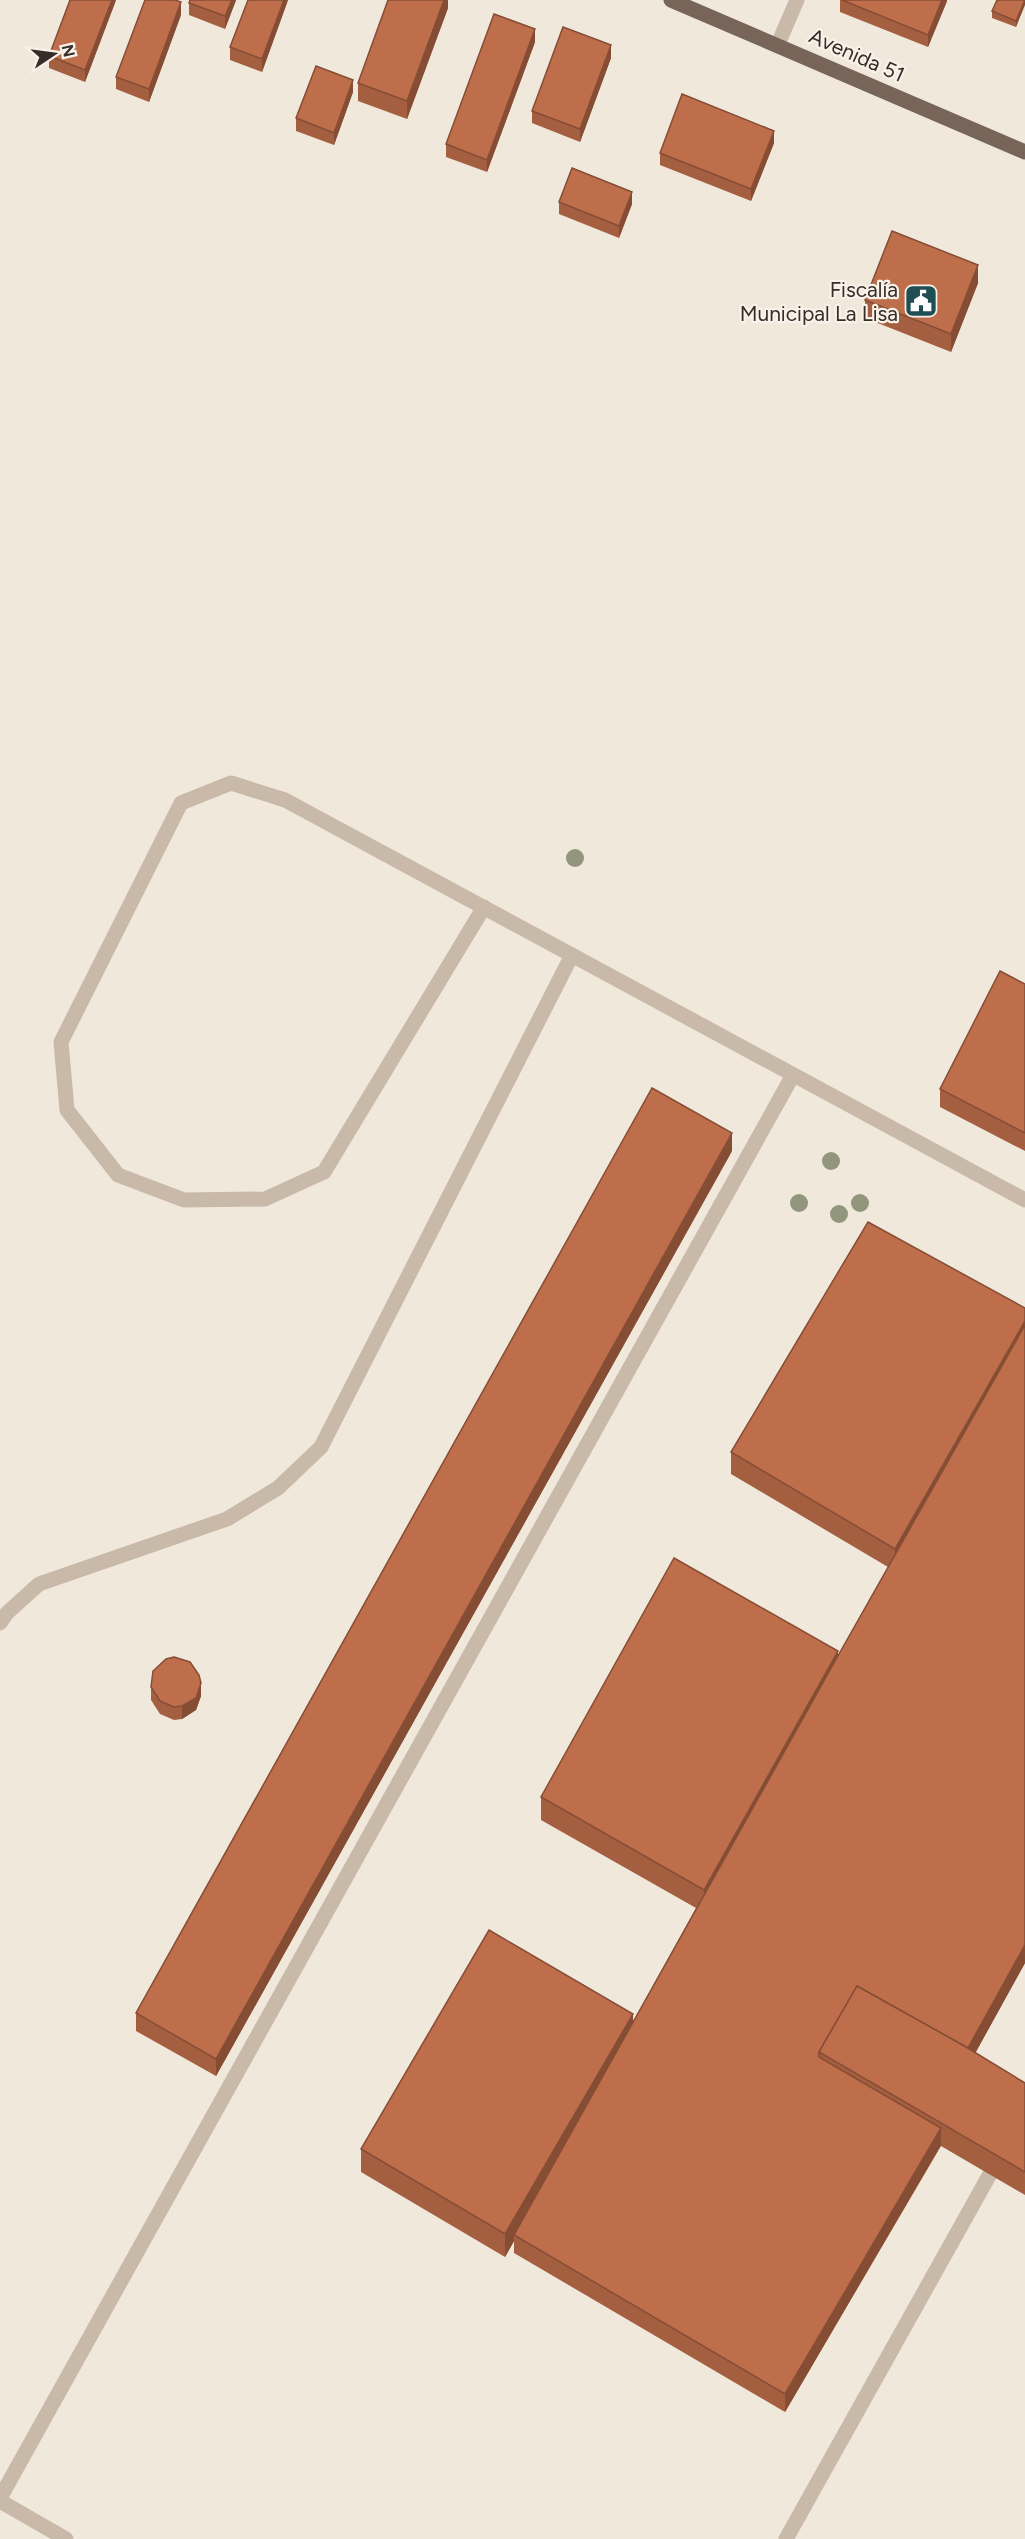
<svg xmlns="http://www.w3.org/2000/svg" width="1025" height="2539" viewBox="0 0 1025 2539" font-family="Figtree,sans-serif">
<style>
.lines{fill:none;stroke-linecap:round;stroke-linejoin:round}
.service{stroke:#c8b9a9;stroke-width:15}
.minor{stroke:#c8b9a9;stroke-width:15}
.primary{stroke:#77655a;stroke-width:15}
.tree{fill:#91967c}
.wall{fill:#a45f41}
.shaded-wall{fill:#864d35}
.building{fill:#bf6e4c;stroke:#864d35;stroke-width:1.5}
.labels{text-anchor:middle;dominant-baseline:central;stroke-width:4.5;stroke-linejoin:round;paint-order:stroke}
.street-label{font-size:21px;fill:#362d28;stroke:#f8f2e8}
.poi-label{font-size:21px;fill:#362d28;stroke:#f8f2e8;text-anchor:end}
</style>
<rect width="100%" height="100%" fill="#f1e8dc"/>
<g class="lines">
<g class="service">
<polyline points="484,907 324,1172 265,1199 184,1200 118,1175 67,1110 61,1042 181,803 231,783 285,800 1025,1200"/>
<polyline points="0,1623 7,1613 39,1584 227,1519 278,1488 321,1447 572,955"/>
<polyline points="0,2498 793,1075"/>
<polyline points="0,2501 66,2539"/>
<polyline points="786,2539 990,2174"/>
</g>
<polyline class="minor" points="778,44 797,0"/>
<polyline class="primary" points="671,0 1025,152"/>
</g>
<g class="tree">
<circle cx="575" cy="858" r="9"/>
<circle cx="831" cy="1161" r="9"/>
<circle cx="799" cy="1203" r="9"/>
<circle cx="860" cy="1203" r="9"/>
<circle cx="839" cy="1214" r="9"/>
</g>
<g class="wall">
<polygon points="116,0 85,82 49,68 49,56"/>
<polygon points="190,0 236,0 225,29 189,15 189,3"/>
<polygon points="288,0 262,72 230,60 230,47"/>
<polygon points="448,0 448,8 407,119 358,101 358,83"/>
<polygon points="840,0 947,0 947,1 928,47 840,12"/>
<polygon points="1025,0 1016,27 992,18 992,11"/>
<polygon points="181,15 149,102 116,89 116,77"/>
<polygon points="535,42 487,172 446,157 446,144"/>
<polygon points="611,58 580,142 532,123 532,111"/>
<polygon points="353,92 334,145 296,131 296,118"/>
<polygon points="774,143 751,201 660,165 660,153"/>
<polygon points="559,202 632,204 619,238 559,214"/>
<polygon points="978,283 951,352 865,318 865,300"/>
<polygon points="1025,984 1025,1151 940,1107 940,1089"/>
<polygon points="732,1151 216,2076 136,2031 136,2013"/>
<polygon points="868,1222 1025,1963 975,2053 1025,2083 1025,2195 941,2146 785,2412 514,2253 514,2241 505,2257 361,2172 361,2149 633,2022 696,1908 541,1820 541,1797 838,1655 888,1567 731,1474 731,1452"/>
<polygon points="151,1687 201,1696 196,1710 182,1719 174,1720 160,1714 151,1700"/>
</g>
<g class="shaded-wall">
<polygon points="112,0 116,0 85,82 85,70"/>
<polygon points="232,0 236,0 225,29 225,16"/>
<polygon points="284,0 288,0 262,72 262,59"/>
<polygon points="444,0 448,0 448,8 407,119 407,101"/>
<polygon points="942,0 947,0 947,1 928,47 928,35"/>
<polygon points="1025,0 1025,5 1016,27 1016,21"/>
<polygon points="181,2 181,15 149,102 149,89"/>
<polygon points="535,29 535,42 487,172 487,160"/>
<polygon points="611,45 611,58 580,142 580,129"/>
<polygon points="353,80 353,92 334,145 334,133"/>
<polygon points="774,131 774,143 751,201 751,189"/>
<polygon points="632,192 632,204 619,238 619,226"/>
<polygon points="978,265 978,283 951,352 951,334"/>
<polygon points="732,1133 732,1151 216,2076 216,2059"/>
<polygon points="1025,1321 1025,1343 895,1571 895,1549"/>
<polygon points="838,1651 838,1673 704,1913 704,1890"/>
<polygon points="201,1683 201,1696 196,1710 182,1719 182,1706"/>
<polygon points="1025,1945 1025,1963 966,2070 966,2052"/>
<polygon points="633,2014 633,2037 514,2235 514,2241 505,2257 505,2234"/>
<polygon points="941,2128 941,2145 785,2412 785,2394"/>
</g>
<g class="building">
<polygon points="70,0 112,0 85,70 49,56"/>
<polygon points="145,0 175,0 181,2 149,89 116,77"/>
<polygon points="190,0 232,0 225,16 189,3"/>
<polygon points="248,0 284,0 262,59 230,47"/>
<polygon points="388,0 444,0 407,101 358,83"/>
<polygon points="842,0 942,0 928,35"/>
<polygon points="997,0 1025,0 1016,21 992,11"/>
<polygon points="494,14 535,29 487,160 446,144"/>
<polygon points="563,27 611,45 580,129 532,111"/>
<polygon points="316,66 353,80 334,133 296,118"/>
<polygon points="682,94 774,131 751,189 660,153"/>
<polygon points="572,168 632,192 619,226 559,202"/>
<polygon points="892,231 978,265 951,334 865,300"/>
<polygon points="1000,971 1025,984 1025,1133 940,1089"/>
<polygon points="652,1088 732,1133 216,2059 136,2013"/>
<polygon points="868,1222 1025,1308 1025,1321 895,1549 731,1452"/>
<polygon points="1025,1325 1025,1945 968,2048 857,1986 819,2052 819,2057 941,2128 785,2394 514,2235 839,1654"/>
<polygon points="674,1558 838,1651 704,1890 541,1797"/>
<polygon points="174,1657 190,1662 199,1675 201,1683 196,1698 182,1706 174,1707 160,1701 151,1687 153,1671 166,1659"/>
<polygon points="489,1930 633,2014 505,2234 361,2149"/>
<polygon points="857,1986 966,2047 1025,2083 1025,2172 819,2052"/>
</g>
<defs>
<g id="civic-square" transform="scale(1.725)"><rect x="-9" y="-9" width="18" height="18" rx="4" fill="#204e55" stroke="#f8f2e8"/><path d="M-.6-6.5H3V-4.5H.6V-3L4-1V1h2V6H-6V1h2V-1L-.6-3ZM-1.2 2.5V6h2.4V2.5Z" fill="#fff"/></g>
</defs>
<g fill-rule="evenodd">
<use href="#civic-square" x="921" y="301"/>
</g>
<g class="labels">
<g class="street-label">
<text transform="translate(857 55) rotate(24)">Avenida 51</text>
</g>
<g class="poi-label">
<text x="898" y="289">Fiscalía<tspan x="898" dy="24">Municipal La Lisa</tspan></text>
</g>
</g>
<g transform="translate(54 54) rotate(77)" stroke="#f8f2e8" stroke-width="4.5" paint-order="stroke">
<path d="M0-4.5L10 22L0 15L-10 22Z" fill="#362d28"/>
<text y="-9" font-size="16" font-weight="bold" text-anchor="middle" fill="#362d28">N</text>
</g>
</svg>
